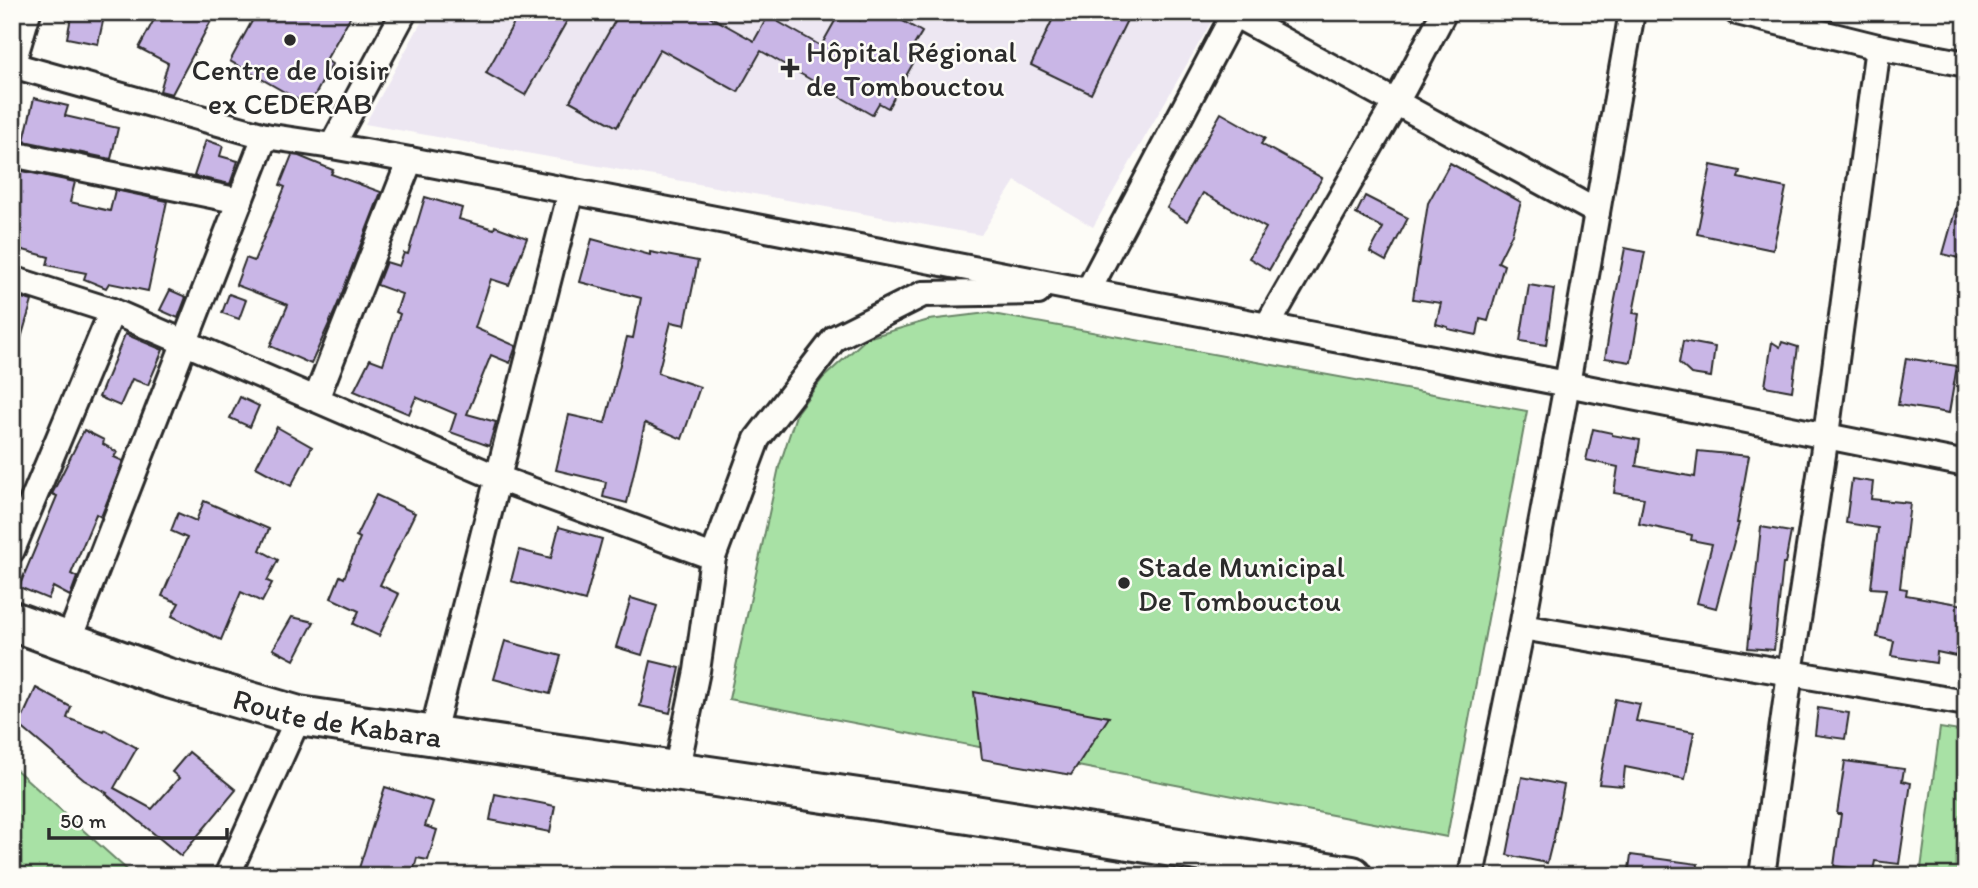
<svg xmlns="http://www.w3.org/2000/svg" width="1978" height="888" viewBox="0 0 1978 888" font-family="Itim,sans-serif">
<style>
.built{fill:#ede7f2}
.green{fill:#a8e1a5;stroke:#6a8668;stroke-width:2}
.building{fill:#c9b6e6;stroke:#2b2b2b;stroke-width:2}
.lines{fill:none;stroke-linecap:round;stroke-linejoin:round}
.minor-casing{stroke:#2b2b2b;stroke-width:30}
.primary-casing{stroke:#2b2b2b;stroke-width:44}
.minor{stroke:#fdfcf7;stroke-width:24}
.primary{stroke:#fdfcf7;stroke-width:38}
.poi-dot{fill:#2b2b2b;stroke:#fdfcf7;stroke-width:2.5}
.labels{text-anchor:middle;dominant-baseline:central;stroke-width:5;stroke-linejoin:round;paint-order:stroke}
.poi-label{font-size:30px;fill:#2b2b2b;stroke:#fdfcf7;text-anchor:start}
.street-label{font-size:30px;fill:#2b2b2b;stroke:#fdfcf7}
</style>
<rect width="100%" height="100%" fill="#fdfcf7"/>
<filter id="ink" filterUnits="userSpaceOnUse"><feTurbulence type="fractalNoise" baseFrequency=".0143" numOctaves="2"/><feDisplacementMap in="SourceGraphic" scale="14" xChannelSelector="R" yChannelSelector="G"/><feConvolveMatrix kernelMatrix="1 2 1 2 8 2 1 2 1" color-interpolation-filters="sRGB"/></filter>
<g filter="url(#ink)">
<polygon class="built" points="427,12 1217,12 1093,227 1015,181 981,235 365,124"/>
<g class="green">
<polygon points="987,313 1527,411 1447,837 729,699 779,467 797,412 823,378 867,338 929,320"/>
<polygon points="1940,728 1966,732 1966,876 1920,876"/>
<polygon points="12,766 134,876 12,876"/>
</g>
<g class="building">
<polygon points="72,12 105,12 98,44 67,38"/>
<polygon points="158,12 195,12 211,21 172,94 160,91 168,63 139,48"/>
<polygon points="257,12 353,12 326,60 332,64 309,106 230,61"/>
<polygon points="520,12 572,12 525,95 486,73"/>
<polygon points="620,12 702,12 754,41 768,16 821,46 840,12 846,12 860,20 864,12 887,12 922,32 913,47 920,51 888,108 879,103 872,115 761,51 738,92 660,49 617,127 570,101"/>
<polygon points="1056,12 1115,12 1128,18 1091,94 1031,65"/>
<polygon points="34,98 68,106 65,116 118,128 111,159 24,141"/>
<polygon points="1221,113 1265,138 1261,144 1322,178 1269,270 1249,258 1266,228 1203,193 1187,221 1167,208"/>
<polygon points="206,140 223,146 220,156 238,161 230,184 194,176"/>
<polygon points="292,155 299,156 333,170 331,174 381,192 337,306 311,364 270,346 288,305 236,285 246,258 254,261 285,187 280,185"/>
<polygon points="1450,163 1521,202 1512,234 1498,262 1504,265 1488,321 1480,319 1477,335 1448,329 1448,327 1436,324 1441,303 1413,299 1428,203"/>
<polygon points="1711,165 1740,171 1738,178 1786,188 1773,250 1697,234"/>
<polygon points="13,169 75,182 70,202 110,211 115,190 167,201 148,291 109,283 106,288 84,279 86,273 47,265 49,257 12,247"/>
<polygon points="1960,194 1966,195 1966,260 1943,254"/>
<polygon points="1365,196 1408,218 1386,261 1370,252 1383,228 1356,214"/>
<polygon points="425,197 462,208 459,219 494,229 495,226 527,238 509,285 491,279 475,328 516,346 510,363 491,355 467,414 496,422 489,446 450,432 456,414 416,397 409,414 354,391 370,359 383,364 400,314 396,312 402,294 377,285 386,262 399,266 404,253 408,254"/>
<polygon points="592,239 650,255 650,252 698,261 685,325 671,322 658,373 700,387 682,439 645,423 627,503 603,497 606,482 556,470 569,415 605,423 627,337 633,338 641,298 580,282"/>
<polygon points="1625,248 1645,252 1633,313 1639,314 1631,362 1605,358 1613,310"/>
<polygon points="1529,285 1554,289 1546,345 1520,341"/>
<polygon points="170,290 186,297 178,318 160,310"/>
<polygon points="229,294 246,300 239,319 222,313"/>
<polygon points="12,295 32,301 17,352 12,351"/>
<polygon points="125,334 163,350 148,385 132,379 120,406 99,397"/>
<polygon points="1683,341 1715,347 1711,377 1691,374 1679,363"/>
<polygon points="1772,342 1780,347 1782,342 1798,347 1792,391 1765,386"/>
<polygon points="1906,358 1957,366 1949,413 1898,405"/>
<polygon points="240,397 259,406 250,427 230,418"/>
<polygon points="277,427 312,447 291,486 256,467"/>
<polygon points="1593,429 1612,433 1612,435 1640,440 1636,466 1695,477 1698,451 1749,456 1737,523 1739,523 1716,608 1697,603 1712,544 1691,540 1692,535 1639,524 1644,498 1614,493 1618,467 1586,460"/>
<polygon points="84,430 104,440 103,444 117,452 114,457 123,461 101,517 96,514 71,574 77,577 70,596 53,587 48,599 19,587 57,496 52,494"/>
<polygon points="1852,479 1873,482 1871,499 1910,503 1900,588 1907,589 1906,595 1964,605 1956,656 1937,652 1936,663 1891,656 1894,641 1877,637 1886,589 1871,588 1878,528 1846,523"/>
<polygon points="376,495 415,513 380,585 399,594 379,636 353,624 359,611 331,598 340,576 344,578 360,538 356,536"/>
<polygon points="204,501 269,529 260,550 278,560 267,581 272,583 262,602 241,592 221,640 172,616 179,603 162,596 187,538 171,531 178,513 196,521"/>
<polygon points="559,527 602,539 585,601 511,581 519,550 551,558"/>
<polygon points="1761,527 1791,532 1785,564 1783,564 1774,650 1748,648"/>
<polygon points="631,598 657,606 642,655 616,647"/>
<polygon points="292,617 314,622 294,660 273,649"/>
<polygon points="505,641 561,656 550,694 494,679"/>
<polygon points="651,661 680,668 670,713 640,706"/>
<polygon points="36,688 71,707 67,718 104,732 105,730 137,748 114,788 152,809 179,778 172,772 189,752 236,790 181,856 106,794 107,793 84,780 19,725"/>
<polygon points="974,692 1109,717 1071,775 982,759"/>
<polygon points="1615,699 1640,704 1636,721 1694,732 1685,779 1625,767 1623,786 1599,784"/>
<polygon points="1818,708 1849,713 1845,739 1815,735"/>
<polygon points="1845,761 1904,769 1902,781 1911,783 1899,864 1875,861 1873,871 1834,866 1841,814 1837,814"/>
<polygon points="1522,777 1564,785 1553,843 1552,843 1547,863 1507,855"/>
<polygon points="385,787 433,802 425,826 437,830 428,860 417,858 412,876 385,876 359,868"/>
<polygon points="495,794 555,806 550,832 490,820"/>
<polygon points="1631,855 1698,864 1697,876 1628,876"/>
</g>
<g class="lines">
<g class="minor-casing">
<g id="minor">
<polyline points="1737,12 1878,47 1966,64"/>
<polyline points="1234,14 1597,212"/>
<polyline points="12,65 265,136 332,146 410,160 1567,384 1966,464"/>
<polyline points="12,66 28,12"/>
<polyline points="332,146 404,12"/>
<polyline points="12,154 240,201"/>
<polyline points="12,279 112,311 498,478 713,557"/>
<polyline points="1088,291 1235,12"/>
<polyline points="1267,326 1405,86 1444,12"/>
<polyline points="316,399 410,160"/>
<polyline points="12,550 112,311"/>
<polyline points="1522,627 1966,703"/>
<polyline points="68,642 265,136"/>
<polyline points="432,736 571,191"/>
<polyline points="676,772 697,671 713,557 757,439 835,338 923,294 1038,292"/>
<polyline points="227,876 299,716"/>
<polyline points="1471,876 1522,627 1567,384 1632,12"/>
<polyline points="1762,876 1790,673 1826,435 1878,47"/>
</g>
</g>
<g class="primary-casing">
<g id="primary">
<path id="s1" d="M12,621L165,677L299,716L968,814L1352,876"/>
</g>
</g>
<use href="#minor" class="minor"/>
<use href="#primary" class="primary"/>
</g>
</g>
<g class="poi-dot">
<circle cx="290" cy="40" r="7"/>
<path d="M786.5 57.5h7v7h7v7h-7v7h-7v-7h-7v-7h7z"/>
<circle cx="1124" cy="583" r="7"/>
</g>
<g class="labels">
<g class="poi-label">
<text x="806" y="51">Hôpital Régional<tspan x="806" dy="34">de Tombouctou</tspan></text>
<text x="290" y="69" text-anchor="middle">Centre de loisir<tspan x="290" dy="34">ex CEDERAB</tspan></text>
<text x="1138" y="566">Stade Municipal<tspan x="1138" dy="34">De Tombouctou</tspan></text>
</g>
<g class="street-label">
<text stroke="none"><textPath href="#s1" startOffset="341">Route de Kabara</textPath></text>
</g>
</g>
<rect width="1978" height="888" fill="none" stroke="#fdfcf7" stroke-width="42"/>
<rect x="21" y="21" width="1936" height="846" fill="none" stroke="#2b2b2b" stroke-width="2.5" filter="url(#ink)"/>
<path d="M49 828v10h178v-10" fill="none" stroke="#2b2b2b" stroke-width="3.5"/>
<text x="60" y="828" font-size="21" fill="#2b2b2b" stroke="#fdfcf7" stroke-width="5" paint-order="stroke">50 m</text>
</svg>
